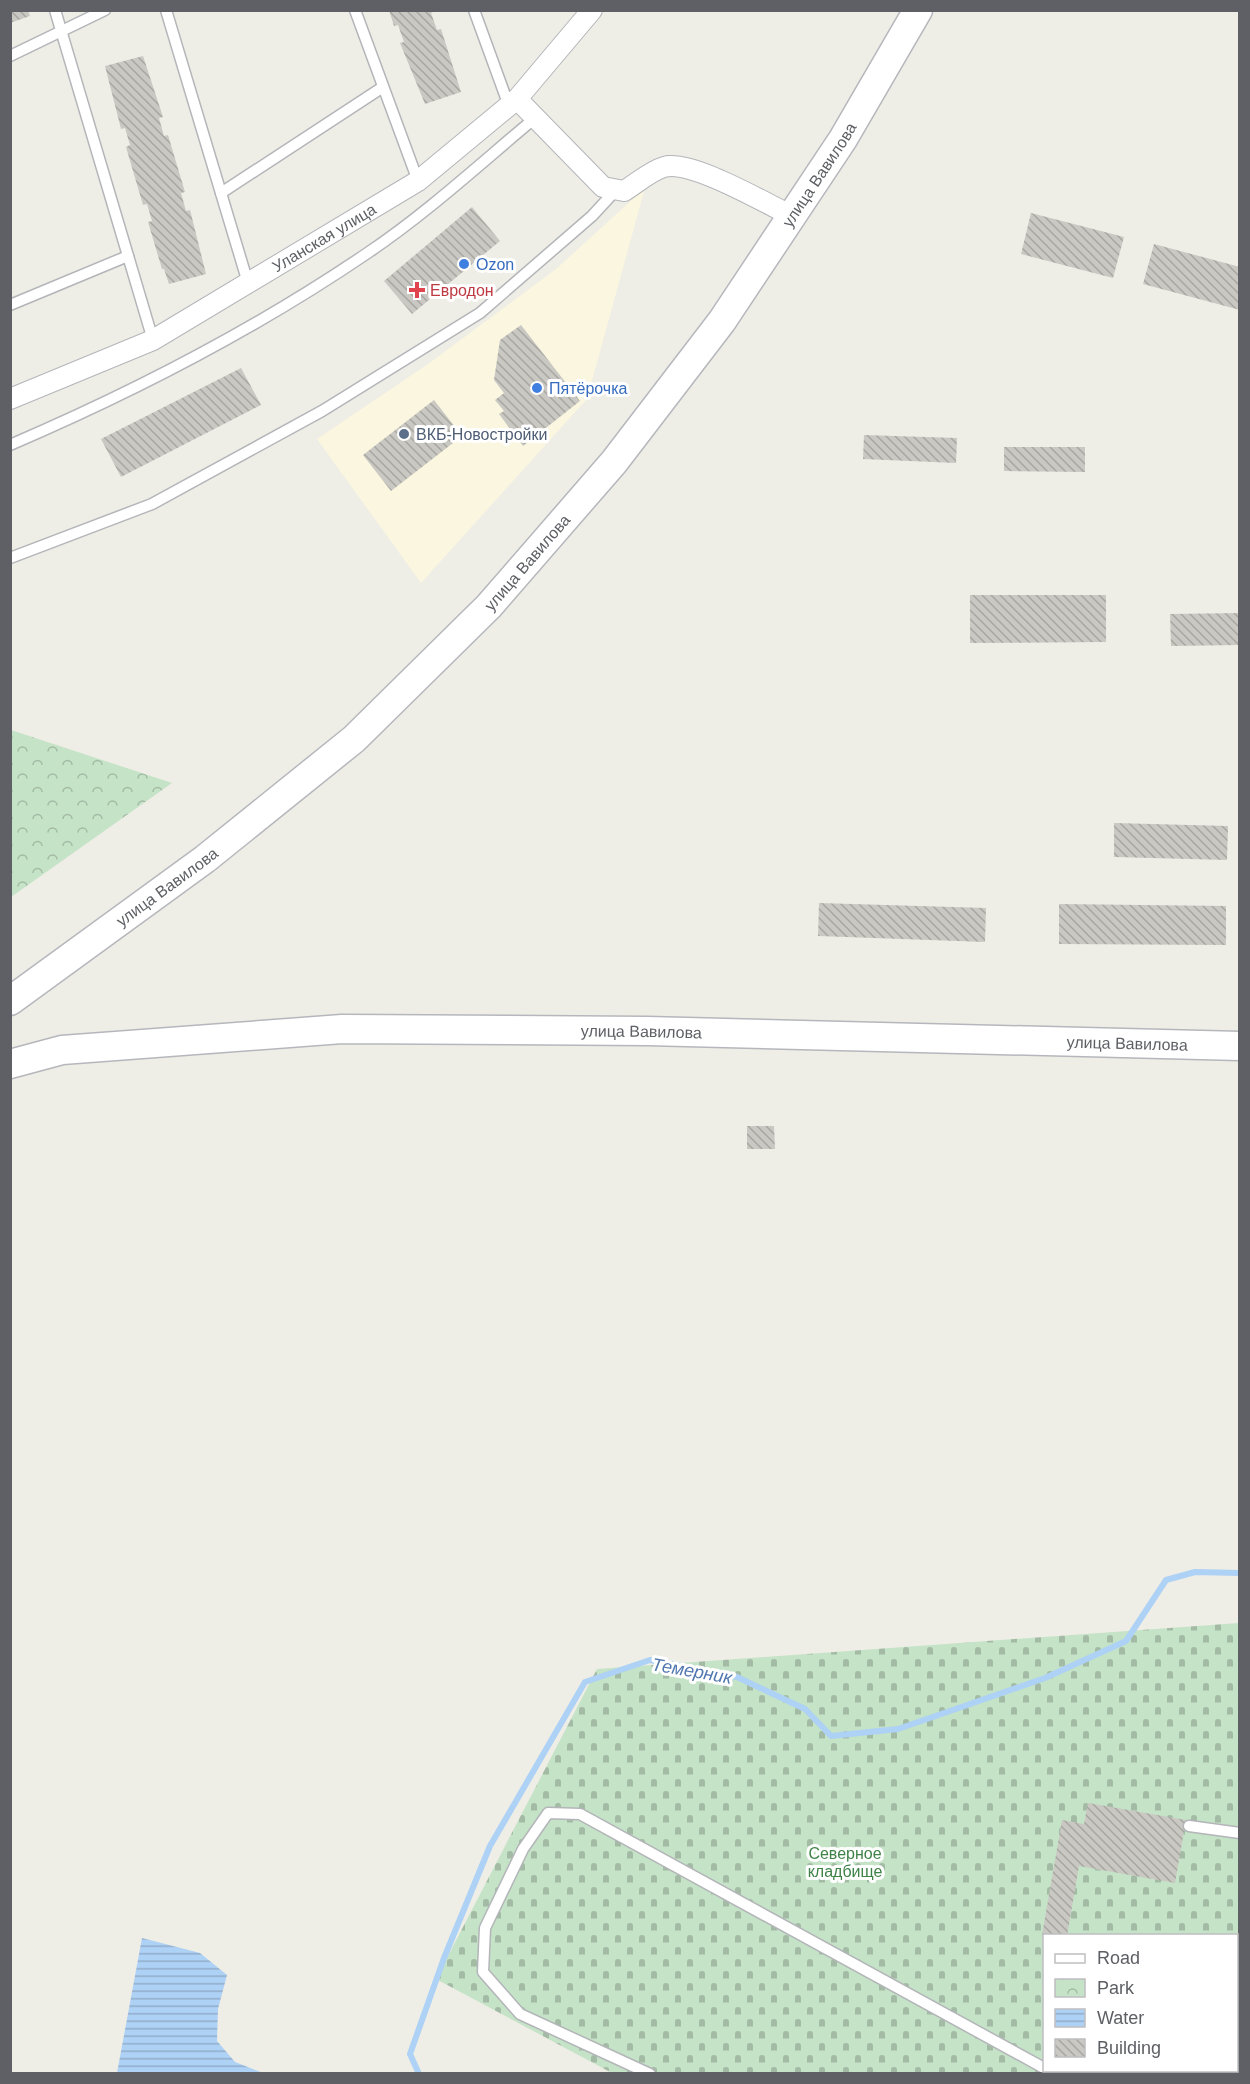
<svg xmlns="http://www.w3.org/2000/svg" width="1250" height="2084" viewBox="0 0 1250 2084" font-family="Arial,sans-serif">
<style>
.commercial{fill:#faf6df}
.cemetery{fill:url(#cemetery-stones);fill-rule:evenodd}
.park{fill:url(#park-crowns)}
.water{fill:url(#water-rules)}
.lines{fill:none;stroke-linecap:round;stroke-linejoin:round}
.stream{stroke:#aed1f6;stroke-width:6}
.building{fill:url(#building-back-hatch)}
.lane-casing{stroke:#b3b5b9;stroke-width:13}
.street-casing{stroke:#b3b5b9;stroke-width:22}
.secondary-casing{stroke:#b5b7bc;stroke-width:31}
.lane{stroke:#fff;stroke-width:10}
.street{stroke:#fff;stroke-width:20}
.secondary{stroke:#fff;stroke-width:28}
.shop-dot{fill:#3f7fe0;stroke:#fff;stroke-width:2}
.health-dot{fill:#e0444e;stroke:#fff;stroke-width:2}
.service-dot{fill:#5c6f8a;stroke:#fff;stroke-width:2}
.labels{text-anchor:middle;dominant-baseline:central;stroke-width:6;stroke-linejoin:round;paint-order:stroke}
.street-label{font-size:16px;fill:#5e6065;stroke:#fff}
.shop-label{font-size:16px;fill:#366cbe;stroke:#fff;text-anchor:start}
.health-label{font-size:16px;fill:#be3a42;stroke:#fff;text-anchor:start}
.service-label{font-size:16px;fill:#4e5e75;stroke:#fff;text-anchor:start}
.park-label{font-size:16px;fill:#3f8247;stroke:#fff}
.water-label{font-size:18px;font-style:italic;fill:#5077af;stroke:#fff}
</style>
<defs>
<pattern id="cemetery-stones" width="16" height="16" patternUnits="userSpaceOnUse" patternTransform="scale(1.5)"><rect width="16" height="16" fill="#c5e3c7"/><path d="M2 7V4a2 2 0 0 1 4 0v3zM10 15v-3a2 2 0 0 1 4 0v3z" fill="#a3bba5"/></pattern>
<pattern id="park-crowns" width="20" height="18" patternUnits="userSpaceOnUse" patternTransform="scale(1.5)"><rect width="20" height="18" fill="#c5e3c7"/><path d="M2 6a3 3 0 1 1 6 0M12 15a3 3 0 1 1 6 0" fill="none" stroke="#a3bba5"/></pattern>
<pattern id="water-rules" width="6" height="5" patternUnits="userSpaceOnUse" patternTransform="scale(1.5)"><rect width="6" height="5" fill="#aed1f6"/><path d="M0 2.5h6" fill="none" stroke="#91adcb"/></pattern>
<pattern id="building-back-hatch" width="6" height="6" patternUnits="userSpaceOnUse" patternTransform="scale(1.5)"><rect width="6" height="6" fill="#cac8c2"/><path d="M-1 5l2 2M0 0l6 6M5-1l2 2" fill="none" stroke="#a7a6a1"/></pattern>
</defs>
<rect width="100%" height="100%" fill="#eeede6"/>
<polygon class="commercial" points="645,188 587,399 421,583 317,439 428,364 556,269"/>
<path class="cemetery" d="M1239,1623V2073H612L436,1979L597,1669ZM1044,1936H1236V2070H1044Z"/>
<polygon class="park" points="11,730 172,783 11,897"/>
<polygon class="water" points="142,1938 200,1953 227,1975 218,2009 217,2041 235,2062 263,2073 117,2073"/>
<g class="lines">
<polyline class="stream" points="419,2074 410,2054 444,1958 490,1846 585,1682 650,1660 737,1677 805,1709 831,1736 898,1729 1045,1678 1126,1641 1166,1580 1195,1572 1240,1573"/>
</g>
<g class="building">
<polygon points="10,10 28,10 30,16 10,23"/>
<polygon points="389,10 437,10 431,13 437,30 441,29 461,92 425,104 400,43 404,42 398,25 394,26"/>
<polygon points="143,56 163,117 159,118 164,136 168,135 185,192 181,193 186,211 190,210 206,274 169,284 164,269 162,269 148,222 152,221 147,204 143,205 126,147 130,145 125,128 121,129 105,66"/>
<polygon points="472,207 500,241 412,314 384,281"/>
<polygon points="1031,213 1124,237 1113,278 1021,254"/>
<polygon points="1154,244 1240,267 1240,310 1143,284"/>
<polygon points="521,325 580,401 523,446 499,414 504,411 495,400 504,393 494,380 500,340"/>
<polygon points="241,368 261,405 121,477 101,439"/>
<polygon points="434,400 462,436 391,491 363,455"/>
<polygon points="864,435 957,438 956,463 863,459"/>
<polygon points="1004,447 1085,447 1085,472 1004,471"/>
<polygon points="970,595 1106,595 1106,642 970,643"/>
<polygon points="1240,613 1240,645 1171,646 1170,614"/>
<polygon points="1114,823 1228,826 1227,860 1114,857"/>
<polygon points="819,903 986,908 985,942 818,936"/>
<polygon points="1059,904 1226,906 1226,945 1059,944"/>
<polygon points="747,1126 774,1126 775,1149 747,1149"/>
<polygon points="1088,1803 1186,1820 1175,1883 1079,1866 1067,1936 1042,1935 1062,1820 1084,1824"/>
</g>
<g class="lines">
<g class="lane-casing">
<g id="lane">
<polyline points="55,10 153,340"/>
<polyline points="166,10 248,283"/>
<polyline points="355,10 418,181"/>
<polyline points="474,10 509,106"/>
<polyline points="10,56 105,10"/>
<polyline points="221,193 383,87"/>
<polyline points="10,305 128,256"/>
<path d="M10,445C136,391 256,329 369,252C428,212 481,163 535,118"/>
<polyline points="10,558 152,504 322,411 480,313 592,216 616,190"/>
<polyline points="1189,1826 1240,1833"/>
<polyline points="1050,2070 1055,2074"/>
<polyline points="650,2074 520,2014 483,1972 485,1928 523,1849 548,1813 580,1814 1044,2068"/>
</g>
</g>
<g class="street-casing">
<g id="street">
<path d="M517,99L603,187L624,191C636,184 650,171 664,167C690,159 765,203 792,216"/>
<path id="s1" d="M10,399L153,340L418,181L517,99L592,10"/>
</g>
</g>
<g class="secondary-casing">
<g id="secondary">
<path id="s2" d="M10,1001L205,859L354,739L489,606L614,462L722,321L843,139L918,10"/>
<path id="s3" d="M10,1064L62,1050L342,1029L647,1031L1240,1046"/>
</g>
</g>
<use href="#lane" class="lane"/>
<use href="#street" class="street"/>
<use href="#secondary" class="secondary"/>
</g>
<g class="shop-dot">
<circle cx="464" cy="264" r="6"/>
<circle cx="537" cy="388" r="6"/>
</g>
<path class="health-dot" d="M414 281h6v6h6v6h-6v6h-6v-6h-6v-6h6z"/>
<circle class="service-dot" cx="404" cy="434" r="6"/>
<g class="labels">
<g class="street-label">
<text stroke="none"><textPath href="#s2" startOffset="1166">улица Вавилова</textPath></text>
<text stroke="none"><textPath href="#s1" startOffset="354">Уланская улица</textPath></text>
<text stroke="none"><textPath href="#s2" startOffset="680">улица Вавилова</textPath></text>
<text stroke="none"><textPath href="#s2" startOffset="194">улица Вавилова</textPath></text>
<text stroke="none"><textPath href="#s3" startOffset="634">улица Вавилова</textPath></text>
<text stroke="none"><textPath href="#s3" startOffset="1120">улица Вавилова</textPath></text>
</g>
<g class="shop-label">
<text x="476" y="264">Ozon</text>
<text x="549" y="388">Пятёрочка</text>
</g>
<g class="health-label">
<text x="430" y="290">Евродон</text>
</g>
<g class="service-label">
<text x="416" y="434">ВКБ-Новостройки</text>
</g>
<g class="park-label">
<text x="845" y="1853">Северное<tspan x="845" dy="18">кладбище</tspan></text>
</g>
<g class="water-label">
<text transform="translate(692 1671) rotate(10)">Темерник</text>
</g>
</g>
<rect width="1250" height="2084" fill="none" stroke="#5e6065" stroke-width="24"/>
<rect x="1043" y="1934" width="195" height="138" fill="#ffffff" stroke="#bfbfc1" stroke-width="1.5"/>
<rect x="1055" y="1954" width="30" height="9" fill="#ffffff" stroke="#bfbfc1" stroke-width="1.5"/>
<text x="1097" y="1964" font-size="18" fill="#5e6065">Road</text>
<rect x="1055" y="1979" width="30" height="18" fill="url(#park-crowns)" stroke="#bfbfc1" stroke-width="1.5"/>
<text x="1097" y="1994" font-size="18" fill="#5e6065">Park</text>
<rect x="1055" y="2009" width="30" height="18" fill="url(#water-rules)" stroke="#bfbfc1" stroke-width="1.5"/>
<text x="1097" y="2024" font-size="18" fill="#5e6065">Water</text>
<rect x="1055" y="2039" width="30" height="18" fill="url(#building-back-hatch)" stroke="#bfbfc1" stroke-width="1.5"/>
<text x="1097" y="2054" font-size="18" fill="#5e6065">Building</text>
</svg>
